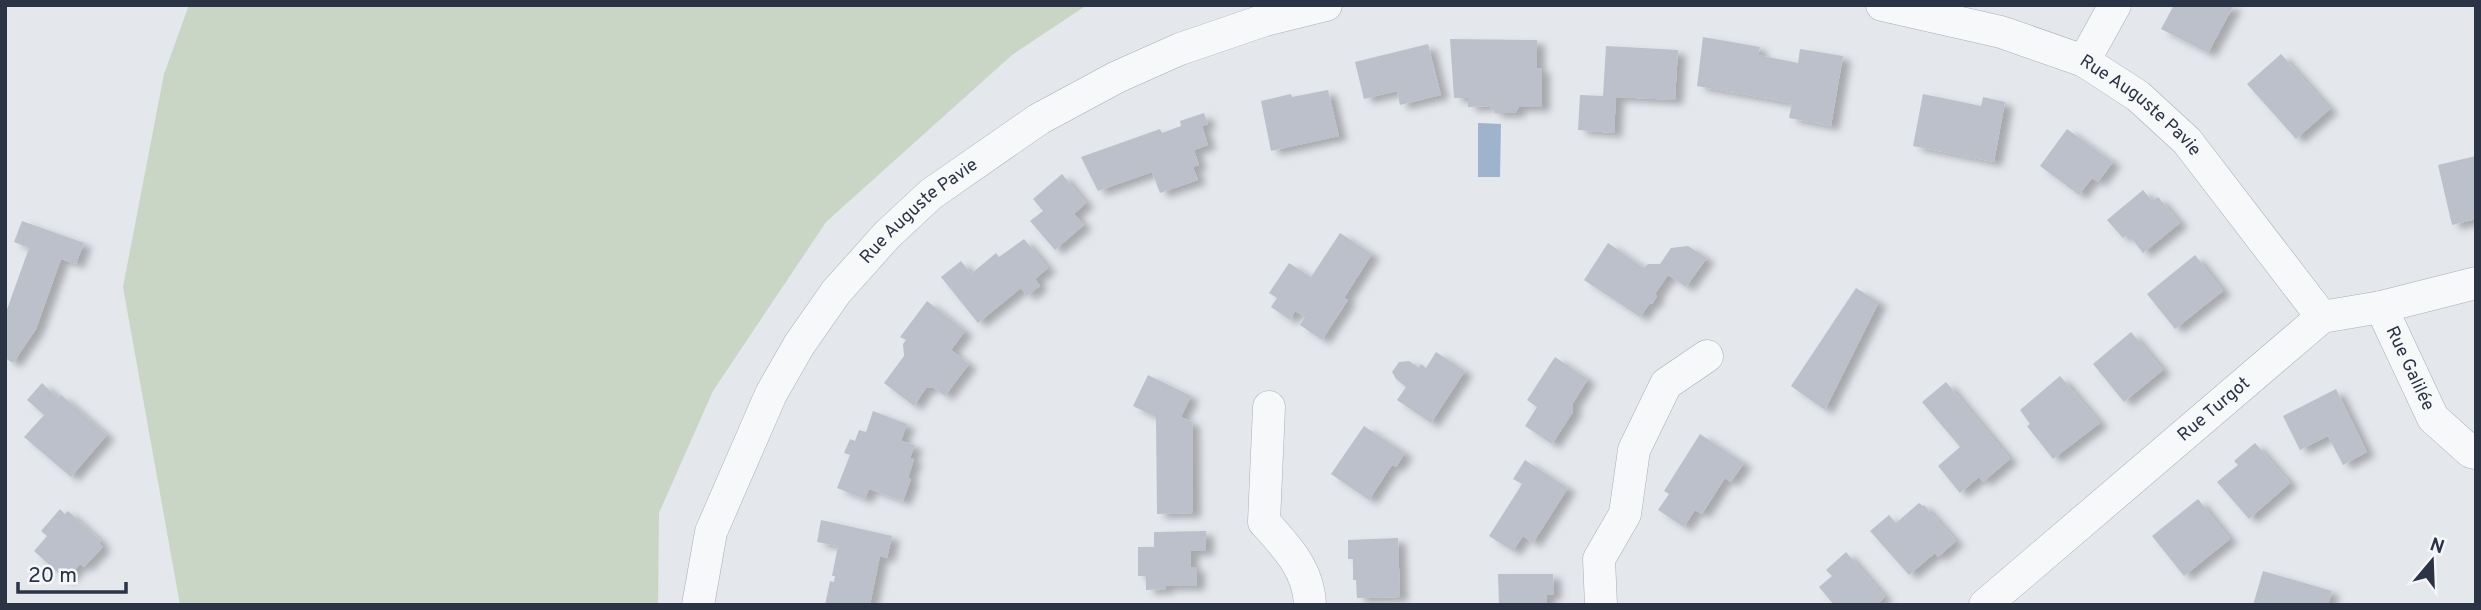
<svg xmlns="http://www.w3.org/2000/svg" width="2481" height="610" viewBox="0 0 2481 610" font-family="Overpass,sans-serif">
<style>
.green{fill:#c9d6c5}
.water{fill:#9fb4cc}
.building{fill:#bbc0ca;filter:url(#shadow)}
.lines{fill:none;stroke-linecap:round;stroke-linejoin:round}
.minor-casing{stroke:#a9aeb7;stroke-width:33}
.minor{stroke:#f7f8fa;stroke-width:32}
.labels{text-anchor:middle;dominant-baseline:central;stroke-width:7;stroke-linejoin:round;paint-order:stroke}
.street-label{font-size:18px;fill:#2b3445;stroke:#f4f6f9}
</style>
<defs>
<filter id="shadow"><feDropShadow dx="8" dy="4.5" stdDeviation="3.5" flood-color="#0004"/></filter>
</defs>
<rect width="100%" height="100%" fill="#e4e7ec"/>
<polygon class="green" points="189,5 1087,5 1012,55 826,222 713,391 659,513 658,605 180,605 123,287 164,74"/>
<polygon class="water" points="1478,123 1501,124 1500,177 1478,177"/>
<g class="building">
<polygon points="2174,5 2234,5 2208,53 2161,29"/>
<polygon points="1703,37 1760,47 1758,55 1798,63 1800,49 1843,56 1831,126 1789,118 1792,103 1697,86"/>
<polygon points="1450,39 1537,40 1537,68 1542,68 1542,107 1519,107 1515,113 1495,113 1490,106 1468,107 1468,98 1454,98"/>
<polygon points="1428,44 1441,95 1400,105 1397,91 1364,99 1355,62"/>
<polygon points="1606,46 1678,50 1675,100 1616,97 1614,133 1578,130 1580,95 1603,96"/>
<polygon points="2281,54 2330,109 2296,139 2247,84"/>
<polygon points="1328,90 1339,136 1271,151 1261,101 1291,94 1292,97"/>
<polygon points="1923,94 1981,106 1983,97 2005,102 1994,162 1913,146"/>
<polygon points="1204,113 1208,124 1202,126 1208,145 1194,150 1199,165 1193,167 1198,180 1160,193 1152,172 1098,191 1081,157 1160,129 1162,133 1181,126 1180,121"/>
<polygon points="2067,129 2113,162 2098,182 2092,178 2079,195 2040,166"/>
<polygon points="2476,156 2476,219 2452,225 2438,165"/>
<polygon points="1062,174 1086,203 1074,214 1084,225 1055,250 1030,221 1043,211 1033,199"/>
<polygon points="2143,190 2152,201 2158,197 2180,223 2143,253 2128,234 2123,238 2107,220"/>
<polygon points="22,221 84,243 76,264 61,259 36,329 13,363 5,358 5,315 29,248 14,242"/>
<polygon points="1340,233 1372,254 1344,298 1348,300 1322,340 1300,325 1305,317 1295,311 1290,320 1271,307 1277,298 1269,293 1289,263 1311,277"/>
<polygon points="1024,239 1048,268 1035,279 1040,286 1027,296 1021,288 978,323 941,277 961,261 971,274 996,253 999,257"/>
<polygon points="1608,243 1644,268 1648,264 1660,264 1671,248 1688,246 1707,258 1686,287 1668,275 1655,294 1657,296 1652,304 1650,303 1640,317 1584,280"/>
<polygon points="2195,255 2223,291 2175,329 2147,294"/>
<polygon points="1856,288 1879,302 1825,410 1791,386"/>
<polygon points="927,301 965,331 951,350 969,364 945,396 933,387 926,388 914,406 884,383 904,356 903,344 906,340 900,337"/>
<polygon points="2131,332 2163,370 2124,402 2093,364"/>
<polygon points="1436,352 1465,371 1431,423 1397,400 1406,387 1396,379 1392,372 1399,362 1409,361 1419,368 1421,364 1426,368"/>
<polygon points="1555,357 1588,379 1573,403 1573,412 1552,444 1525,426 1537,407 1527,400"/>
<polygon points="1148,375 1191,396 1181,417 1192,422 1193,513 1157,514 1156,417 1133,406"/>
<polygon points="2060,376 2100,423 2053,459 2027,426 2030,424 2020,410"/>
<polygon points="1946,382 2010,459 1983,482 1979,477 1960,493 1938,466 1960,447 1922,402"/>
<polygon points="42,383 58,398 61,395 107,435 71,477 24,437 44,415 27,400"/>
<polygon points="2336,389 2367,452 2343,465 2328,436 2300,450 2283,416"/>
<polygon points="873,411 907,424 901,441 915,445 910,458 914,459 908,478 911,479 903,501 869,489 865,499 837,488 850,455 844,453 850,439 855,441 859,430 866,432"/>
<polygon points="1364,426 1405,453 1396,467 1392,465 1369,500 1331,474"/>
<polygon points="1700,434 1744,463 1731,482 1725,478 1702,514 1695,510 1684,527 1658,510 1669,494 1664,491"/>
<polygon points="2255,443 2290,483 2249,519 2217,482 2238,465 2234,461"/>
<polygon points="1525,460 1568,488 1533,543 1523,536 1513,551 1489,536 1522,484 1513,479"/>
<polygon points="2198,499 2230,539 2184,576 2152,536"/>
<polygon points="1919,503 1923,506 1924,505 1956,541 1938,557 1935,553 1909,575 1870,531 1889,515 1896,523"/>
<polygon points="60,509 65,514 68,511 101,541 99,543 103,547 84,567 80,564 66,580 34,551 47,536 41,531"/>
<polygon points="821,520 892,536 887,558 880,556 870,605 825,605 830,581 834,582 835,576 832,576 838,546 817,542"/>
<polygon points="1206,531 1206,551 1191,551 1191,567 1197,567 1197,586 1166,586 1166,589 1146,590 1146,576 1138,576 1138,547 1154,547 1154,532"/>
<polygon points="1398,538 1400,597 1357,598 1356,580 1353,580 1353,559 1348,559 1348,540"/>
<polygon points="1846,552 1885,597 1876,605 1834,605 1819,587 1832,576 1826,570"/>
<polygon points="2263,571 2332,591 2328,605 2253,605"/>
<polygon points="1498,574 1553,574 1554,595 1547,595 1547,605 1499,605"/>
</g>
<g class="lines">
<g class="minor-casing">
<g id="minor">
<path id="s1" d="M1882,5L2001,32L2084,61L2138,96L2187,141L2322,317"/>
<polyline points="2084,61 2115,5"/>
<path id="s2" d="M2381,307L2433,418L2471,452L2476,453"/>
<path d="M1269,407L1264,522C1286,546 1309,570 1310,605"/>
<path id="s3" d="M698,605L711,532L771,394L799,345L836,292L887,235L931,194L1039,119L1117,77L1180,49L1265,20L1326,5"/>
<polyline points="1601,605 1599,559 1625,514 1634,450 1666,384 1707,356"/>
<path id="s4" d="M1985,605L2322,317L2381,307L2476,283"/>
</g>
</g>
<use href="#minor" class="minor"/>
</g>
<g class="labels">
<g class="street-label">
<text stroke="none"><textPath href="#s1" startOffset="282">Rue Auguste Pavie</textPath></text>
<text stroke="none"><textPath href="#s3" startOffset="462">Rue Auguste Pavie</textPath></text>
<text stroke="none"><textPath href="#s2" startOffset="68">Rue Galilée</textPath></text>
<text stroke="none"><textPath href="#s4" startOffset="301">Rue Turgot</textPath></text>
</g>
</g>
<rect width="2481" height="610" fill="none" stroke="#2b3445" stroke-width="14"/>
<g transform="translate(2432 561) rotate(19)" stroke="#f4f6f9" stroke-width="5" paint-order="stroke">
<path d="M0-5L12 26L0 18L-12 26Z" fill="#2b3445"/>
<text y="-10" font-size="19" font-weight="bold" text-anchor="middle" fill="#2b3445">N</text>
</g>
<path d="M18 582v10h108v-10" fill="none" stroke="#2b3445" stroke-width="3.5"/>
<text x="28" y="582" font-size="21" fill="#2b3445" stroke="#f4f6f9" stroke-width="5" paint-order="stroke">20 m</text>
</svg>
